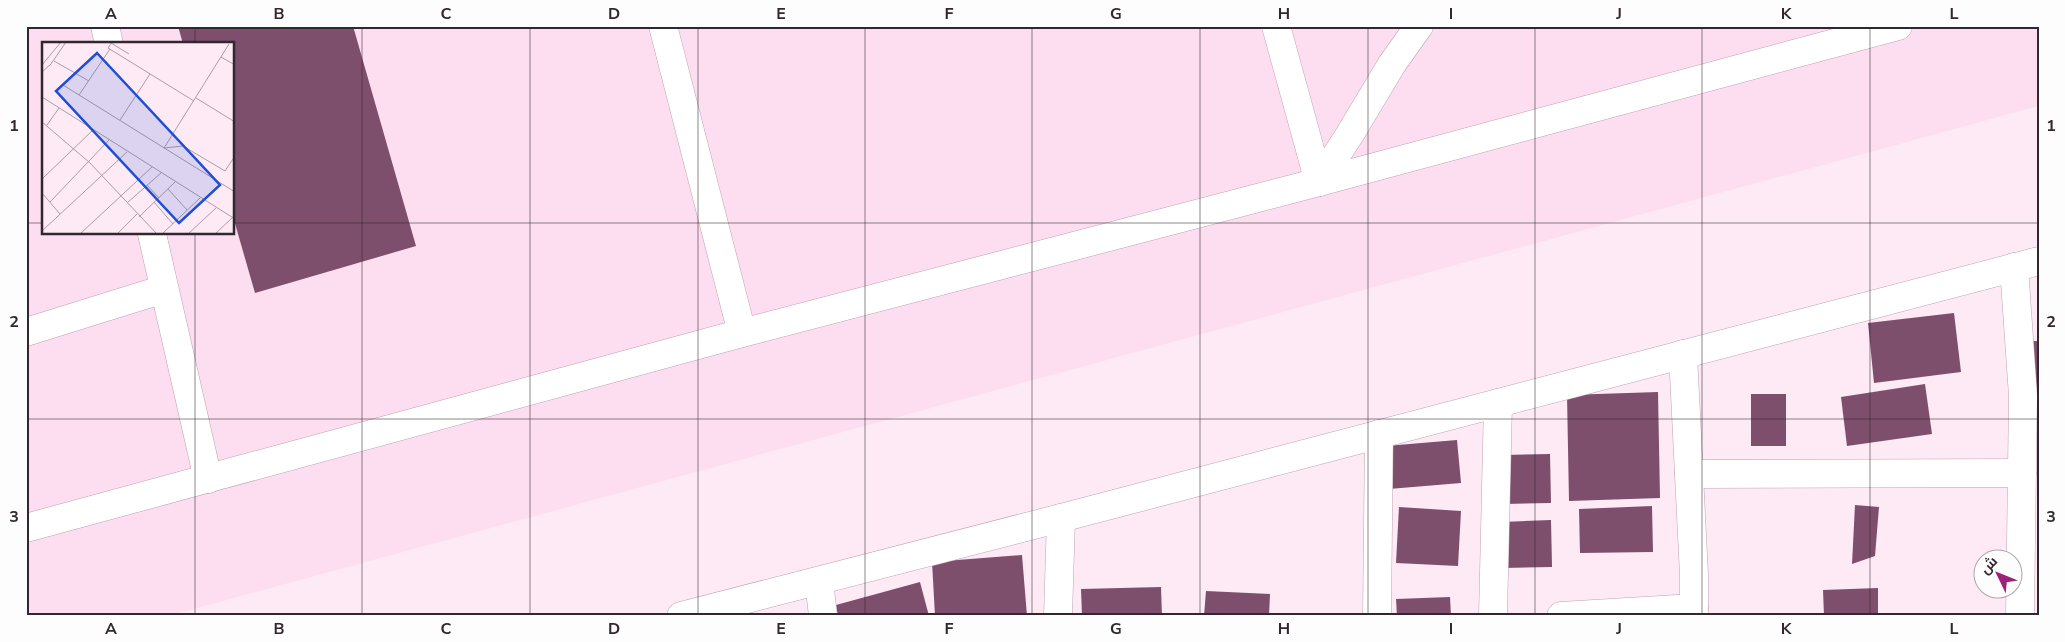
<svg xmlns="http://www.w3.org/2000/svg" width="2065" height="642" viewBox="0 0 2065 642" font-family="'Nunito Sans',Cairo,sans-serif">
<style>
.built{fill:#fddef0;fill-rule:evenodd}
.building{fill:#7e4f6c}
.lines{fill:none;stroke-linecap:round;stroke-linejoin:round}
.minor-casing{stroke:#bfa2b3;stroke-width:29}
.minor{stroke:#fff;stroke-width:28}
.grid{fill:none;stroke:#32272e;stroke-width:1;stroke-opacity:0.55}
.inset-road{fill:none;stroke:#ac9ca5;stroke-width:1}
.view{fill:#1d4ed8;fill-opacity:0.15;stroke:#1d4ed8;stroke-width:2.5}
.inset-edge{fill:none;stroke:#32272e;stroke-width:2.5}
.neatline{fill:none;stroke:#32272e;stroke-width:2}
.grid-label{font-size:16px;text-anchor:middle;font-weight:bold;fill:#32272e}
</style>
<rect width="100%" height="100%" fill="#fdeaf5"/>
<path class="built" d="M26,26H2039V106L168,616H26ZM44,44H234V234H44Z"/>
<g class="building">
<polygon points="178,26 353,26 416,246 255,293 234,220 234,44 183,44"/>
<polygon points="1954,313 1961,372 1874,383 1868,323"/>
<polygon points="2030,341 2039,341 2039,408 2037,408"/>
<polygon points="1925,384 1932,434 1847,446 1841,397"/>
<polygon points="1658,392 1660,498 1569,501 1567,395"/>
<rect x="1751" y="394" width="35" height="52"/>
<polygon points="1457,440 1461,483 1389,489 1386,446"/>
<polygon points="1550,454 1551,503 1504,504 1504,455"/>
<polygon points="1855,505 1879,507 1875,556 1852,564"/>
<polygon points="1652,506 1653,552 1580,553 1579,509"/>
<polygon points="1399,507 1461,511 1458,566 1396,563"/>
<polygon points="1551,520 1552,567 1503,568 1502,522"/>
<polygon points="1022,555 1027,616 935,616 932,562"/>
<polygon points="920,582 929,616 838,616 836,605"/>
<polygon points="1161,587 1162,616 1082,616 1081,589"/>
<polygon points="1878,588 1878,616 1824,616 1823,590"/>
<polygon points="1206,591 1270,594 1269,616 1204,616"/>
<polygon points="1450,597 1451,616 1397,616 1396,599"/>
</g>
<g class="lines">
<g class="minor-casing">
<g id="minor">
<polyline points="105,26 109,44"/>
<polyline points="663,26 742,333"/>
<polyline points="1276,26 1319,182"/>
<polyline points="1319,182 1350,134 1392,64 1419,26"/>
<polyline points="152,234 208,479"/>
<polyline points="2014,267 2023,396 2020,616"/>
<polyline points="26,332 164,289"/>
<polyline points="1683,354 1694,575 1694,616"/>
<polyline points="1689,474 2022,473"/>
<polyline points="26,528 742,333 1319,182 1898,26"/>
<polyline points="819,581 823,616"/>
<polyline points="681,616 1061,518 2039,261"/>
<polyline points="1058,616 1061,518"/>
<polyline points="1377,616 1379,434"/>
<polyline points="1493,616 1498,403"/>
<polyline points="1561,616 1694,608"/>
</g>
</g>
<use href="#minor" class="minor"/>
</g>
<path class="grid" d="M195,26V44M362,26V616M530,26V616M698,26V616M865,26V616M1032,26V616M1200,26V616M1368,26V616M1535,26V616M1702,26V616M1870,26V616M26,223H44M234,223H2039M195,234V616M26,419H2039"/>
<g transform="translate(42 42)">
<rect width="192" height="192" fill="#fdeaf5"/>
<path class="inset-road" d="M70,0L66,6L152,59M69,1L87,12M179,15L193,23M12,19L47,39M0,23L19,0M0,30L9,22L24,0M21,43L193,150M37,53L68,7M0,55L193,177M154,56L193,80M78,78L108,32M0,80L48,121L115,192M5,83L17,66M122,106L187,2M122,106L141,104L183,129L193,114M0,137L51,88M105,143L117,156M126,147L145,168M0,151L18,172M8,160L67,98M112,160L131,182M85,161L119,131M97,175L133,140M0,189L85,110M38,192L110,125M75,192L95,172M120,192L158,156M146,192L174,166M173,192L190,176"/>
<path class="view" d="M55,11L178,143L137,181L14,49Z"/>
<rect width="192" height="192" class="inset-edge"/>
</g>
<rect width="2065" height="642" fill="none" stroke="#fdfdfd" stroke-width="55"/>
<g transform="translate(1998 574) rotate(313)"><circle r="24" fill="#fdfdfd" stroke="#aca7aa"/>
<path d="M0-4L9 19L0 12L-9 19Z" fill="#9b2179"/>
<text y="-8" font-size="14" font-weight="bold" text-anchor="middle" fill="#32272e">ش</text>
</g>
<rect x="28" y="28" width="2010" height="586" class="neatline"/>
<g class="grid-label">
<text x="111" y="19">A</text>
<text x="279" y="19">B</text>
<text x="446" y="19">C</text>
<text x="614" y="19">D</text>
<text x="781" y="19">E</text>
<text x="949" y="19">F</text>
<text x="1116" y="19">G</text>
<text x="1284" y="19">H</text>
<text x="1451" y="19">I</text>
<text x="1619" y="19">J</text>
<text x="1786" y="19">K</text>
<text x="1954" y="19">L</text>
<text x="14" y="131">1</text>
<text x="2051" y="131">1</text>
<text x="14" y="327">2</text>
<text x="2051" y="327">2</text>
<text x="14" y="522">3</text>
<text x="2051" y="522">3</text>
<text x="111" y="634">A</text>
<text x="279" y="634">B</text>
<text x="446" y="634">C</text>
<text x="614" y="634">D</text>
<text x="781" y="634">E</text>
<text x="949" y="634">F</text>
<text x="1116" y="634">G</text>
<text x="1284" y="634">H</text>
<text x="1451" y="634">I</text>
<text x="1619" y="634">J</text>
<text x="1786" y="634">K</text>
<text x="1954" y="634">L</text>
</g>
</svg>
